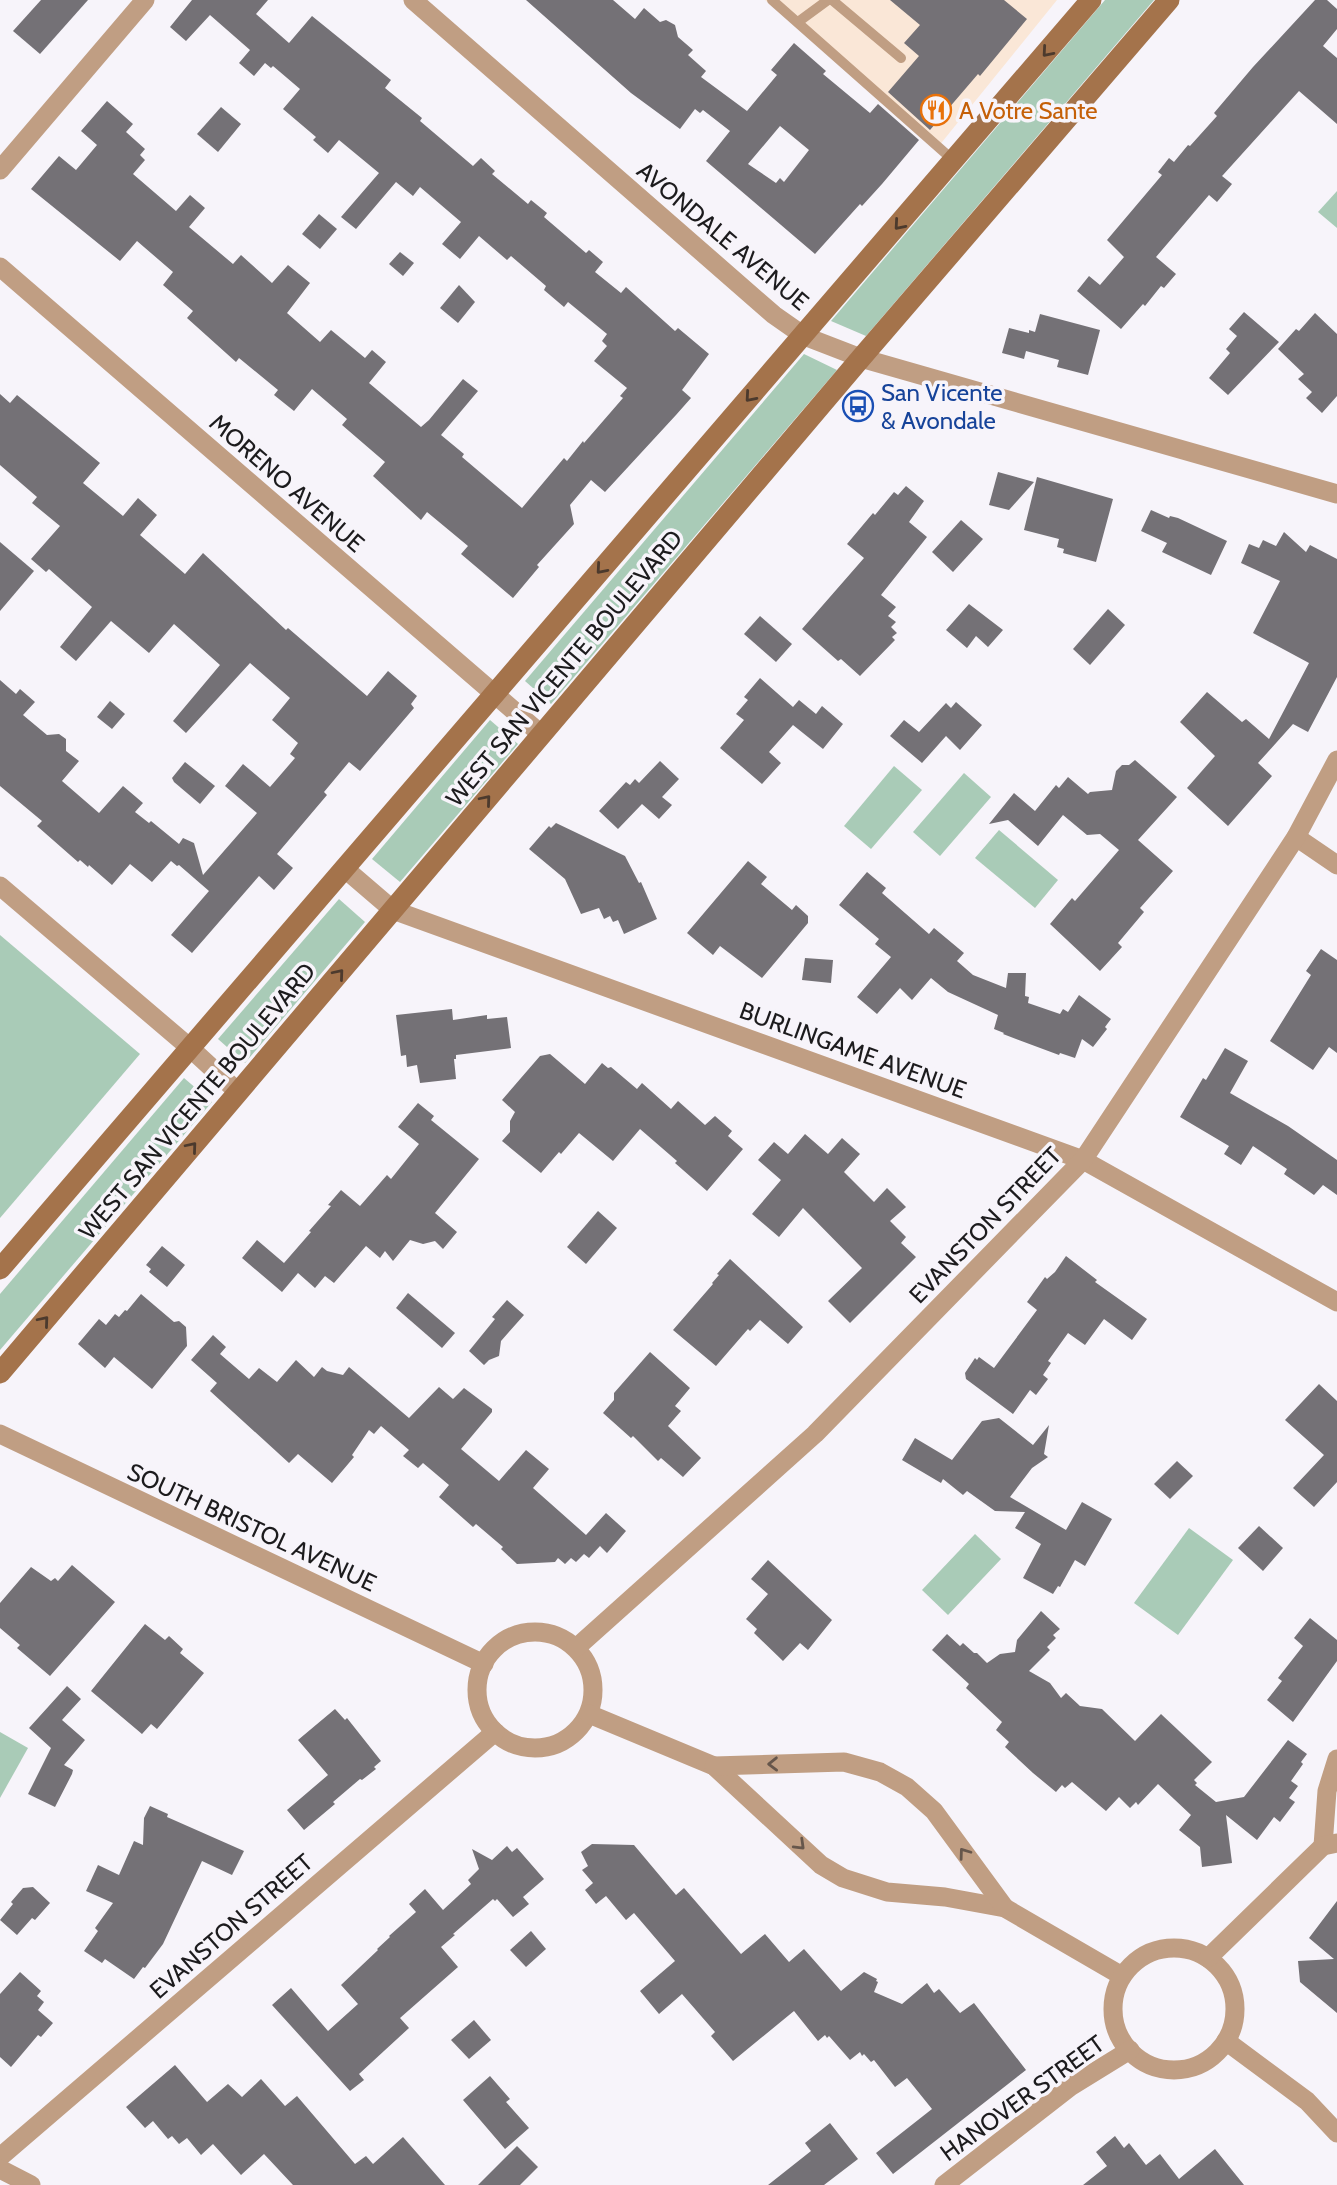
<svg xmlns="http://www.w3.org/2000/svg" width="1337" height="2185" viewBox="0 0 1337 2185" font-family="Cabin,sans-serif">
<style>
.commercial{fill:#fae7d7}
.green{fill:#a9cbb7}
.building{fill:#747176;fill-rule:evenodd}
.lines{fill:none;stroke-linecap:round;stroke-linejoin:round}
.lane{stroke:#c09e83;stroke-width:10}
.street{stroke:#c09e83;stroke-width:19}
.secondary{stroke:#a4734b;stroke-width:21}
.oneway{stroke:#4c3a2d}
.oneway2{stroke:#66564b}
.labels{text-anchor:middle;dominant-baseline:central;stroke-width:7;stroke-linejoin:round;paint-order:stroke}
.food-label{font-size:24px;fill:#c56008;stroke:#f7f4fa;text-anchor:start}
.street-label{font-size:24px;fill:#1c1b1d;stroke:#f7f4fa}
.transit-label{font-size:24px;fill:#164399;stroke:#f7f4fa;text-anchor:start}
</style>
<rect width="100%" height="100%" fill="#f7f4fa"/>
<polygon class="commercial" points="765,0 1057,0 938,147"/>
<g class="green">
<polygon points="1105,0 1154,0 866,336 831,321"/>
<polygon points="1337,191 1337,228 1318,212"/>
<polygon points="804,354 837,370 551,704 525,681"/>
<polygon points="490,720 518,744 400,882 372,859"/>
<polygon points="894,766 922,790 871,849 844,826"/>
<polygon points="964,773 991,797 940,856 913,832"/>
<polygon points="999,830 1058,880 1035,908 975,858"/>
<polygon points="339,899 365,922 245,1063 218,1039"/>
<polygon points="0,935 140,1054 0,1218"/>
<polygon points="184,1078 212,1102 0,1350 0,1294"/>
<polygon points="1189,1528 1233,1560 1178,1635 1134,1603"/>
<polygon points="975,1534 1001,1559 948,1615 922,1590"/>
<polygon points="0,1732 28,1748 0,1798"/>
</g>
<g class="building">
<polygon points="41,0 88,0 40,54 13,31"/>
<polygon points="192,0 268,0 256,14 289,43 312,16 391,80 385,88 422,118 420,121 473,166 481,158 495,171 492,174 528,204 531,200 547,213 544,217 586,253 589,250 603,262 595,272 621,293 626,287 675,331 678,328 709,354 682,390 691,398 676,415 605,492 591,480 570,505 574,524 537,565 539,567 513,598 461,554 468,546 427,512 421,520 373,476 385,462 342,425 347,419 312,389 294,411 274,395 278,390 239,358 236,362 187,318 193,311 163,285 173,272 137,241 120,261 31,189 59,156 76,170 97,145 81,131 107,101 133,124 126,132 145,149 140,155 145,160 133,174 176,211 190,195 205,208 189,227 233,264 241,255 272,283 288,265 310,283 287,313 320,342 331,330 365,358 372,350 386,362 369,383 421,427 429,420 463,379 478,391 441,435 464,454 462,457 522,508 564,458 567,461 583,441 584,443 623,398 620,396 627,388 594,361 607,346 602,341 607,334 568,302 564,307 544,290 546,286 511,256 507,260 479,236 460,259 442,244 461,222 420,187 413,196 396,182 356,229 341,217 379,173 339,140 328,153 313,140 316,137 283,109 300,89 273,66 271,68 265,63 254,76 239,63 250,50 210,15 186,41 170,27"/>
<path d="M526,0H613L635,19L644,8L660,22L666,20L675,25L678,37L693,50L688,55L706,71L701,77L747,111L777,75L771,70L794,43L826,71L823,74L870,113L878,104L919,140L882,184L862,206L860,204L815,254L706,161L730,131L703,110L700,113L695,109L680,129L631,93ZM780,126L809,150L784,182L780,178L776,183L748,164Z"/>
<polygon points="890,0 1004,0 1027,19 980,76 978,74 930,130 888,92 919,56 904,43 920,25"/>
<polygon points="1315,0 1327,0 1337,9 1337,29 1323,46 1337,58 1337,124 1299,91 1223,175 1222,176 1232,184 1217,202 1209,195 1156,257 1176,274 1164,288 1161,286 1145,306 1143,304 1121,329 1077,291 1089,276 1100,285 1124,257 1107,240 1162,175 1158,172 1169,158 1174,162 1188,145 1190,146 1217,116 1214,113 1253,67"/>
<polygon points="221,107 241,124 218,152 197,134"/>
<polygon points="319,214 337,229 320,249 302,234"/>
<polygon points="400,252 414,263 403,276 389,264"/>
<polygon points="459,285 475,302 458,323 440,308"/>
<polygon points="1244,312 1279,342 1228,395 1209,378 1230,353 1226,349 1237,336 1229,329"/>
<polygon points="1315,313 1337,334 1337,396 1322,413 1306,398 1312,392 1298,379 1304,374 1278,349 1296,329 1299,331"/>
<polygon points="1040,314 1100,330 1088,375 1057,367 1059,360 1026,351 1024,359 1002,353 1009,328 1029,333 1029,330 1035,332"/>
<polygon points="0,394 10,403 17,395 100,463 83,483 123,516 138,498 157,515 140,535 185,574 203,553 286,630 288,628 367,696 388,671 417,696 411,704 414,708 360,771 349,762 324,792 327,795 277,854 293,868 274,890 259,876 192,953 171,935 209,891 179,865 177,866 171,861 152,882 130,864 112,885 89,865 88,867 80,860 78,862 37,826 42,821 0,786 0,680 16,694 20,689 35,702 23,715 47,735 59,734 66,739 66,751 79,761 62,781 99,813 123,786 143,803 135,812 149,823 151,821 179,844 183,838 194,843 203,875 257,813 225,786 243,764 270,787 295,758 290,754 298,743 272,720 290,698 250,663 186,733 173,721 220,665 174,624 149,653 111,621 76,661 60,647 92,607 49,569 46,572 31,559 60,526 32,503 37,497 0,465"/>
<polygon points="998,472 1034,482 1009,510 989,505"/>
<polygon points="1037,477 1113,499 1096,562 1063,553 1064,549 1057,547 1059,539 1024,530"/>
<polygon points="906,486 924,501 909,522 927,537 881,595 896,607 888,616 896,622 891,627 897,633 892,637 895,640 860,676 841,659 838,661 802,629 864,558 847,544 873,513 875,515 894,492 898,495"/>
<polygon points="1151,510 1169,518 1170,516 1178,518 1227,541 1211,575 1162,552 1167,543 1141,531"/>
<polygon points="961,520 983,539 953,572 932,552"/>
<polygon points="1284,532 1306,552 1310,545 1337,559 1337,677 1308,732 1293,724 1258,763 1272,776 1228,826 1187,788 1215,756 1180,722 1207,692 1242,722 1246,719 1269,739 1309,663 1253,633 1280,581 1241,563 1249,544 1259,548 1263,540 1276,546"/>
<polygon points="0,542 34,571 0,611"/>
<polygon points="969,604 1003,630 988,647 976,636 967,648 946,630"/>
<polygon points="1108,609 1125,625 1090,665 1073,649"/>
<polygon points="760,616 792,644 776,662 744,634"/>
<polygon points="760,678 793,707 799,700 816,714 822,706 843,724 823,749 793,725 769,752 781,763 762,784 720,748 744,720 736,714 748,700 744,697"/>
<polygon points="110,701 125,714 112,729 97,717"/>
<polygon points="956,702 982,725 960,750 946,736 922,763 890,736 904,720 919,732 946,703 951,708"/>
<polygon points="1135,760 1177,797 1138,840 1173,871 1140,908 1144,912 1118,943 1122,947 1100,971 1050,924 1072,898 1075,901 1119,850 1100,834 1087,835 1063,815 1038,846 1008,820 989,824 1014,793 1035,811 1056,785 1059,788 1068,777 1088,794 1090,792 1112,790 1116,771 1122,765 1129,765"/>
<polygon points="660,761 679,779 662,797 672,805 659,819 642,804 618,829 599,811 626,782 630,785 635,779 639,783"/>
<polygon points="185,762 215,786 200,804 174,782 172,778"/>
<polygon points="556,823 625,856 639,883 641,882 657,919 624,934 618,920 613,922 610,916 604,919 599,908 581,914 565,879 529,849 549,826 551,828"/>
<polygon points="748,861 767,877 761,884 792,910 796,905 808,916 808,923 762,978 720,946 713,955 687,933"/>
<polygon points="867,872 886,888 882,893 929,934 934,928 964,953 957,961 973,975 1006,988 1008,973 1026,973 1025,996 1029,997 1028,1003 1060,1014 1063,1009 1068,1012 1079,995 1111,1019 1105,1027 1107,1029 1093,1047 1082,1039 1075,1058 1060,1053 1059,1055 1003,1034 1004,1033 994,1029 998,1015 948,992 931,978 912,1000 900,988 877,1014 857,997 891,957 875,944 879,939 839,905"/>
<polygon points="1321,949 1337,960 1337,1053 1329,1047 1313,1070 1270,1041 1311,975 1306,971"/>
<polygon points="805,958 833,960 831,983 802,980"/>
<polygon points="452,1009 453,1020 487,1015 487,1019 507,1017 511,1048 456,1055 456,1059 454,1059 456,1079 420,1083 417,1065 407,1067 406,1055 401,1056 396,1015"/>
<polygon points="1225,1048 1248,1061 1230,1093 1288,1126 1337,1160 1337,1195 1323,1185 1314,1195 1284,1174 1287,1169 1253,1146 1241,1165 1224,1154 1229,1146 1180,1117 1203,1078 1206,1080"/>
<polygon points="550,1054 585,1084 602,1063 608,1068 611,1067 637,1089 642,1083 671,1109 678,1101 705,1125 715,1116 732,1131 728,1136 743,1149 707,1191 675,1163 677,1161 640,1129 613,1161 579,1133 561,1154 559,1152 541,1173 502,1141 510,1132 510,1121 515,1112 502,1100 540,1056"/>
<polygon points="418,1103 434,1116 431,1120 479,1159 435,1213 457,1232 443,1249 435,1241 423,1244 410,1240 393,1261 385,1251 380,1258 366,1246 334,1283 325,1276 315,1288 298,1273 282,1292 242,1258 257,1240 284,1263 311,1232 309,1231 331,1206 328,1205 341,1190 360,1206 387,1175 391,1179 419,1144 398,1127"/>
<polygon points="805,1134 828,1154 842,1138 860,1154 844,1172 874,1202 887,1188 906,1207 890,1221 906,1237 901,1243 916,1257 850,1323 828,1301 862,1268 803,1208 779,1237 752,1214 781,1180 758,1160 774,1142 788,1154"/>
<polygon points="598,1211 617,1228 586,1264 567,1247"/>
<polygon points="162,1246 185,1265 167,1287 149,1272 151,1269 146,1265"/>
<polygon points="1066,1256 1097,1280 1095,1282 1147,1319 1132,1340 1104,1319 1085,1345 1068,1333 1048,1361 1051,1363 1043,1375 1048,1379 1036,1395 1030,1390 1013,1414 966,1379 965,1373 975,1358 977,1360 979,1357 994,1368 1037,1310 1027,1302 1045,1277 1047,1279 1055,1272"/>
<polygon points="730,1259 803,1327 788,1344 760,1320 750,1331 748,1329 716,1366 673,1330 713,1284 712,1283 719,1275 717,1274"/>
<polygon points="408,1293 455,1333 442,1348 396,1308"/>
<polygon points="141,1294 174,1322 179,1321 186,1327 187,1346 152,1389 114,1357 105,1368 78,1344 99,1319 106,1325 115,1314 119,1317 125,1310 127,1311"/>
<polygon points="507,1300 524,1315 501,1341 499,1356 489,1360 484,1365 469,1351 495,1319 492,1317"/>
<polygon points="213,1335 226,1347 220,1354 249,1379 259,1368 277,1382 296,1360 314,1377 322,1367 327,1371 343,1375 349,1367 409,1418 439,1387 453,1399 464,1388 492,1409 492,1412 461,1449 499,1481 526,1450 549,1469 533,1488 586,1535 606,1513 626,1531 607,1553 600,1546 589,1558 584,1554 576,1562 571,1558 565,1564 558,1558 555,1562 517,1564 501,1549 503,1547 476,1524 473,1527 439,1497 449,1485 423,1463 418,1468 403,1456 409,1450 381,1426 374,1434 369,1430 352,1455 354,1457 332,1483 298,1454 289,1463 210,1391 217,1383 191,1360"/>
<polygon points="650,1352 690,1388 675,1406 681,1411 668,1426 701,1458 683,1477 661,1458 658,1461 633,1436 631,1438 603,1413 614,1400 614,1393"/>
<polygon points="1319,1384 1337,1401 1337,1482 1314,1507 1293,1488 1324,1455 1285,1420"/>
<polygon points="999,1418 1033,1445 1049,1425 1044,1454 1048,1457 1032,1468 1010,1497 1066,1530 1082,1502 1112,1519 1085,1566 1075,1560 1060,1587 1058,1586 1053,1594 1023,1578 1041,1544 1015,1528 1025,1512 995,1511 967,1491 963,1495 943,1479 941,1483 902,1460 915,1438 952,1460 982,1421"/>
<polygon points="1177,1461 1193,1476 1170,1499 1154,1484"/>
<polygon points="1259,1526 1283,1548 1263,1571 1238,1548"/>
<polygon points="768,1560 832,1620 808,1650 800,1643 783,1661 754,1633 757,1629 746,1619 768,1594 751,1579"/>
<polygon points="72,1565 115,1602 50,1676 17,1648 20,1645 0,1628 0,1603 31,1567 51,1581 55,1578 58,1581"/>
<polygon points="1041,1611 1060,1629 1053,1635 1056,1638 1047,1647 1050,1650 1029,1671 1050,1683 1061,1698 1066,1693 1080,1706 1102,1709 1135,1741 1161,1714 1212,1762 1194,1780 1197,1783 1195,1785 1216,1802 1244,1797 1288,1740 1307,1754 1301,1762 1303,1764 1291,1781 1298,1786 1289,1798 1295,1802 1280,1822 1274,1817 1257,1840 1226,1815 1232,1863 1202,1867 1200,1847 1179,1830 1191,1815 1158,1784 1138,1805 1136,1802 1130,1808 1119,1797 1106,1811 1072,1782 1065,1788 1062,1785 1056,1792 1033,1773 1005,1747 1009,1742 996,1730 1002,1722 966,1688 969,1684 932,1650 947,1634 960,1646 963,1643 974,1653 977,1653 987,1663 1000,1654 1015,1652 1017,1640"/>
<polygon points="1310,1618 1337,1640 1337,1661 1293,1722 1267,1700 1282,1681 1278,1678 1303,1646 1294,1638"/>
<polygon points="145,1624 165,1640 169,1636 183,1649 180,1653 204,1673 157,1729 151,1724 142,1734 91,1691"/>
<polygon points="67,1686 81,1699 62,1720 85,1740 64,1765 73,1770 72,1774 55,1807 28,1794 51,1748 29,1728"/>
<polygon points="335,1709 345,1720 347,1718 381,1761 374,1767 376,1769 362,1780 360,1779 333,1802 335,1804 304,1830 287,1810 328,1775 298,1740"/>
<polygon points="150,1806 168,1814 167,1817 244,1851 232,1875 202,1861 163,1944 145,1968 143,1967 134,1979 105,1959 102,1963 84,1951 98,1931 95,1928 113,1903 86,1891 98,1865 119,1875 134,1841 143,1845 144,1818"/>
<polygon points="592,1844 634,1845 676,1895 684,1888 741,1954 765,1934 789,1962 804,1949 841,1991 864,1972 877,1979 876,1981 878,1982 874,1992 902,2004 927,1983 934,1993 939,1989 960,2013 974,2003 1026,2070 893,2174 876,2153 932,2109 907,2078 895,2087 874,2060 871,2062 864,2054 862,2056 860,2052 850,2060 829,2036 827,2038 825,2035 818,2041 794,2011 733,2061 711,2036 715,2032 682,1994 659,2014 640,1991 675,1961 634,1913 626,1920 606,1896 596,1904 585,1890 593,1883 582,1870 588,1866 581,1852"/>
<polygon points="507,1846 512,1852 517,1848 544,1879 523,1897 529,1904 513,1917 497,1899 495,1901 493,1899 453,1934 455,1935 441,1947 458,1967 400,2018 409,2028 359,2074 364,2080 350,2091 272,2005 291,1988 328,2031 358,2004 341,1985 378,1950 377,1949 390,1937 389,1936 416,1912 409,1904 425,1889 443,1910 471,1884 468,1880 479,1869 472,1849 492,1860"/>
<polygon points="33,1887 50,1903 35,1920 32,1918 17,1935 0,1920 13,1904 11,1902 23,1888"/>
<polygon points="1337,1901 1337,2013 1300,1982 1298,1961 1334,1959 1309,1938"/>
<polygon points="531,1931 546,1949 526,1967 510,1950"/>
<polygon points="20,1972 41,1991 37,1996 44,2002 38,2010 53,2023 41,2037 38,2035 11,2067 0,2057 0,1994"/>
<polygon points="474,2020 491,2040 469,2059 451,2040"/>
<polygon points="175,2065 207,2102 228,2084 242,2097 261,2079 285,2106 297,2096 355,2164 366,2156 373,2164 403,2137 445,2185 293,2185 264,2154 241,2175 213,2144 201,2155 187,2138 179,2144 172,2136 168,2139 153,2121 145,2128 126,2107"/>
<polygon points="490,2076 510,2099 506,2102 529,2128 505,2149 463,2100"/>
<polygon points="830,2123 858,2159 824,2185 768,2185 811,2151 805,2143"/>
<polygon points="1115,2136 1124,2148 1129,2143 1146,2165 1160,2154 1179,2179 1215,2149 1244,2185 1083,2185 1107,2166 1096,2152"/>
<polygon points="517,2146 538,2167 520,2185 478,2185"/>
</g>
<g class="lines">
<g class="lane">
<polyline points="772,0 953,160"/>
<polyline points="832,0 901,58"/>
<polyline points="798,22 828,0"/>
</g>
<g class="street">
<polyline points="413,0 774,315 804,336 861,358 1337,494"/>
<polyline points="0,170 145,0"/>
<polyline points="0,267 542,735"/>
<polyline points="1296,837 1337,865"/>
<polyline points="344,868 393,910 1083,1160 1337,1302"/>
<polyline points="0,886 189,1047 238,1092"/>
<polyline points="0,1434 484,1664"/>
<circle cx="535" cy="1690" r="58"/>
<polyline points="576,1648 815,1434 1083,1160 1296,837 1337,760"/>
<polyline points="589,1714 714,1766 821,1865 843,1878 887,1892 945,1897 1005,1908 1122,1976"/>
<polyline points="714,1766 844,1762 880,1772 907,1787 934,1811 1005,1908"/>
<polyline points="1323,1846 1327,1791 1337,1759"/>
<circle cx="1174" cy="2009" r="61"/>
<polyline points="1208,1958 1323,1846 1337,1843"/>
<polyline points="1226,2041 1307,2101 1337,2133"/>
<polyline points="0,2157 495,1732"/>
<polyline points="0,2169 31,2185"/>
<polyline points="944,2185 1070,2087 1130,2050"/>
</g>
<g class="secondary">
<polyline points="0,1269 1091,0"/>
<polyline points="0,1373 861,358 1169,0"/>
</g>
</g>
<defs><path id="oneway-chevron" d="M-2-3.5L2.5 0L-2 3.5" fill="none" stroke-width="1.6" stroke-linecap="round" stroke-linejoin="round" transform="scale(1.75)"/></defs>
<g class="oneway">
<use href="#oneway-chevron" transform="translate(1047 52) rotate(131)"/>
<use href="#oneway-chevron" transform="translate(899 225) rotate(131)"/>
<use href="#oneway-chevron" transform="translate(750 397) rotate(131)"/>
<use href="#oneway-chevron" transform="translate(601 569) rotate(131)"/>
<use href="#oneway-chevron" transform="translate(486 800) rotate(-50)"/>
<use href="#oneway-chevron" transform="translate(339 974) rotate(-50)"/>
<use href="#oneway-chevron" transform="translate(192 1147) rotate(-50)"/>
<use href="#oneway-chevron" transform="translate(44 1321) rotate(-50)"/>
</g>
<g class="oneway2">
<use href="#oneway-chevron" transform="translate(773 1764) rotate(179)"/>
<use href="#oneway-chevron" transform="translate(800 1845) rotate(44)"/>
<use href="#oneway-chevron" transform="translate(964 1853) rotate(-126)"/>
</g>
<defs>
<g id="restaurant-ring" transform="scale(1.575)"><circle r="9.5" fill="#f7f4fa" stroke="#e8710a" stroke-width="1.5"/><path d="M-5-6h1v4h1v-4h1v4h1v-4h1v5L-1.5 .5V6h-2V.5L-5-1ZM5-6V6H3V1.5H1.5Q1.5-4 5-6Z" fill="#e8710a"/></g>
<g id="bus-ring" transform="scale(1.575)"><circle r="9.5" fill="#f7f4fa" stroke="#1a4fb4" stroke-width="1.5"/><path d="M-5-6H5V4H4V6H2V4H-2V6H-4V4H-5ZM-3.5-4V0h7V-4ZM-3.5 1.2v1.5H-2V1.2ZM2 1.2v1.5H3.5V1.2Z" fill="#1a4fb4"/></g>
</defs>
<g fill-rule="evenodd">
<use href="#restaurant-ring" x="936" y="110"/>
<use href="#bus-ring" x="858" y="406"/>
</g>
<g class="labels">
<g class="food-label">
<text x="959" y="110">A Votre Sante</text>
</g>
<g class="street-label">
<text transform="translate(723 236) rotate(40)">AVONDALE AVENUE</text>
<text transform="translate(287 483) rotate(41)">MORENO AVENUE</text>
<text transform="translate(564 668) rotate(-50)">WEST SAN VICENTE BOULEVARD</text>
<text transform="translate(853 1050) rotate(20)">BURLINGAME AVENUE</text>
<text transform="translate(197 1101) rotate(-50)">WEST SAN VICENTE BOULEVARD</text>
<text transform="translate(985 1225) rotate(-46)">EVANSTON STREET</text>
<text transform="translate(252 1527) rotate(25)">SOUTH BRISTOL AVENUE</text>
<text transform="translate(231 1926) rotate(-41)">EVANSTON STREET</text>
<text transform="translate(1022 2098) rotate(-36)">HANOVER STREET</text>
</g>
<g class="transit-label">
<text x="881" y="392">San Vicente<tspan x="881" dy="28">&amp; Avondale</tspan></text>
</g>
</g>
</svg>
